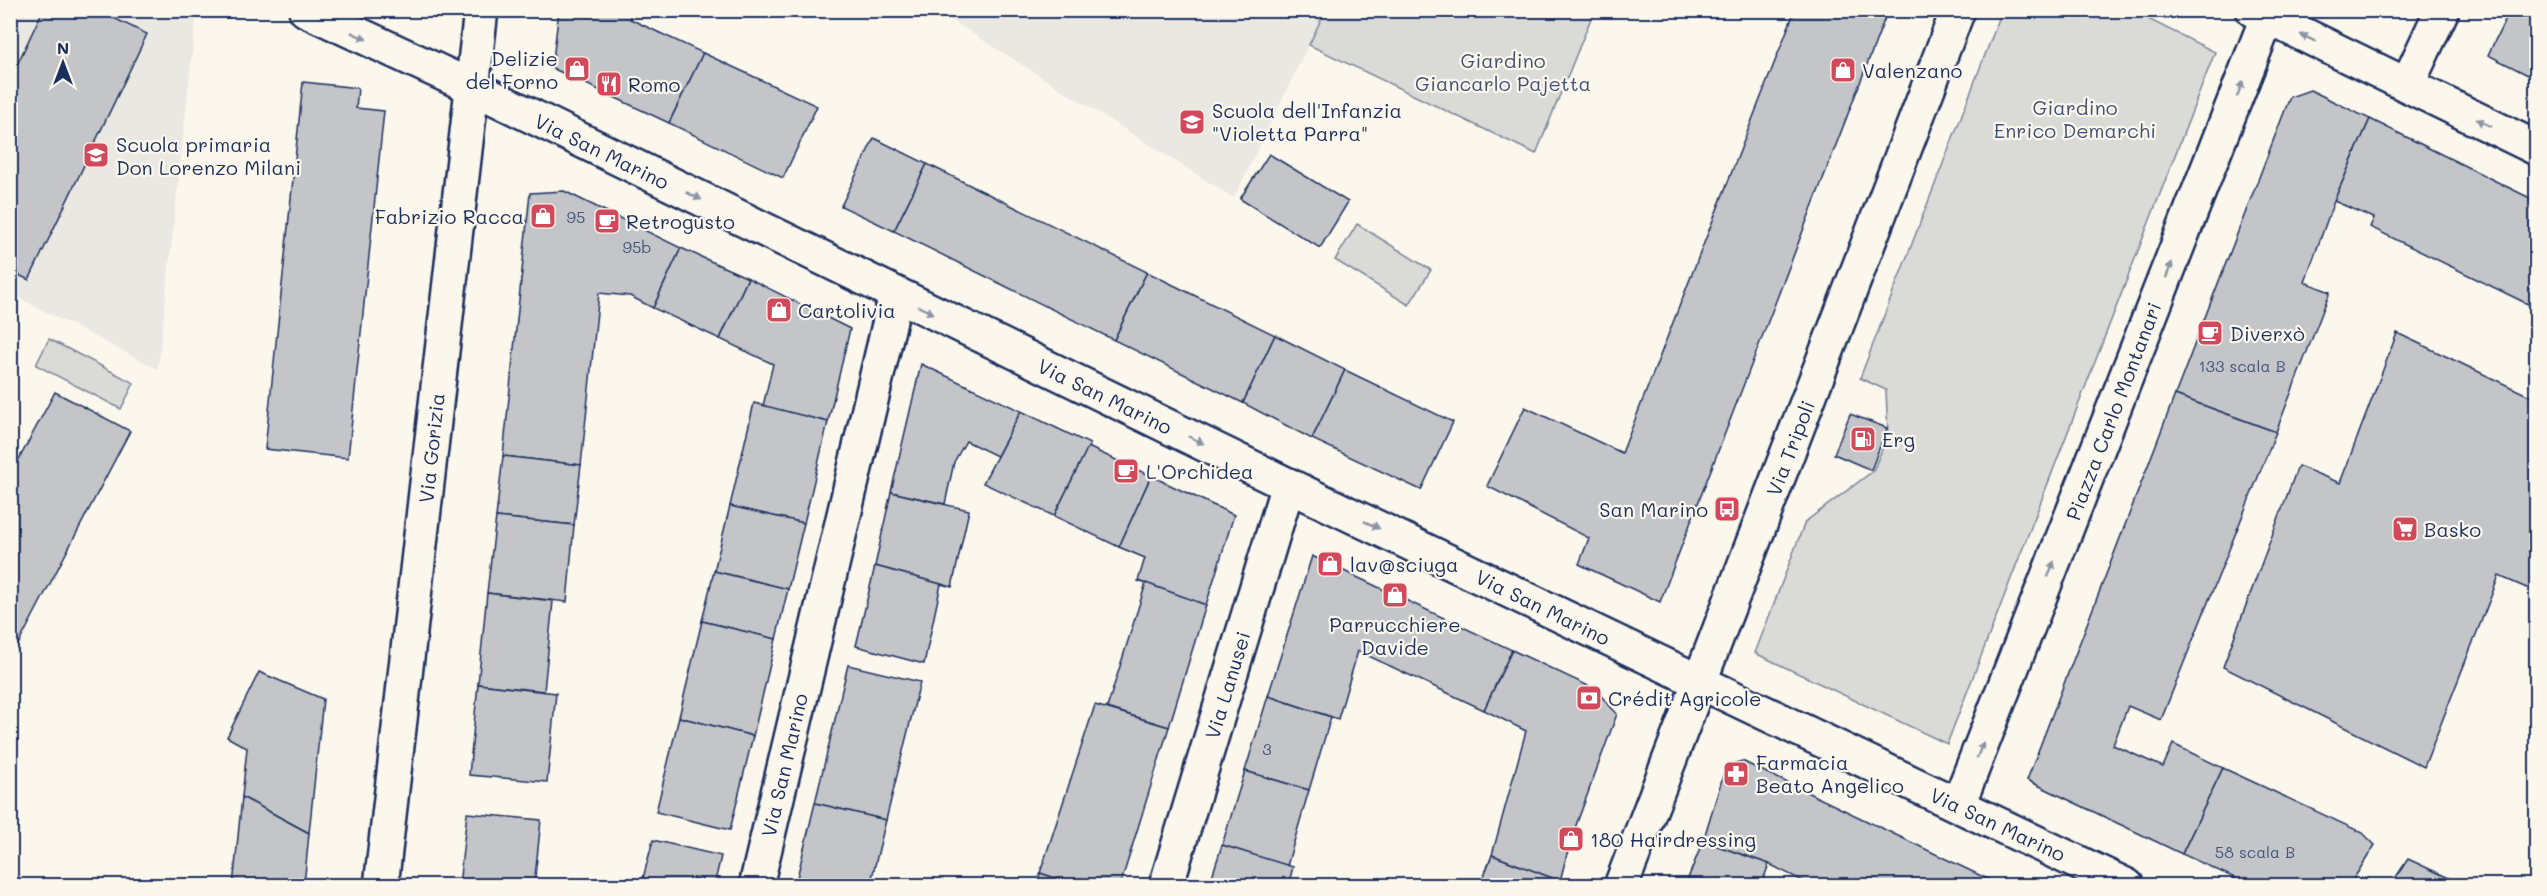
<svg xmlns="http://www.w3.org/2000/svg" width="2547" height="896" viewBox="0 0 2547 896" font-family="Mali,sans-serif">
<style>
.built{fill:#eae8e2}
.green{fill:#dadad7;stroke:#7a849a;stroke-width:1.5}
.building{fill:#c3c5c9;stroke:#1b2f5e;stroke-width:1.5}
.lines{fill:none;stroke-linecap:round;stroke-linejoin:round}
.street-casing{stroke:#1b2f5e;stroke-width:38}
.secondary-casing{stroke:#1b2f5e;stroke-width:38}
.street{stroke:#fbf7ec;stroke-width:33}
.secondary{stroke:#fbf7ec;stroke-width:33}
.oneway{fill:#8b93a5}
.labels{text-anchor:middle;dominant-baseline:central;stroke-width:4.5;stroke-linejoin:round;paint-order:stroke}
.number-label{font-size:16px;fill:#455479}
.poi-label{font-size:20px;fill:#1b2f5e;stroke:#fbf7ec;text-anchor:start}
.park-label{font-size:20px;fill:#415176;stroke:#fbf7ec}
.street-label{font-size:20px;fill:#1b2f5e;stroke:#fbf7ec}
</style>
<rect width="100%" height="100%" fill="#fbf7ec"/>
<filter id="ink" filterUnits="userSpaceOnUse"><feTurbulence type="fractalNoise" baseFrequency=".0167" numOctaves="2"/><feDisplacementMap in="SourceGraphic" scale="12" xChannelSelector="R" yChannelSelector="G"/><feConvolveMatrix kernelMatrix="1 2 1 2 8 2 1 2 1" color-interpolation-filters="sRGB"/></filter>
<g filter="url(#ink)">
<g class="built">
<polygon points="182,10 196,17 158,369 11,294 10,11"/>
<polygon points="952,10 1325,10 1325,11 1234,198 948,18"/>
</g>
<g class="green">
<polygon points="1325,11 1325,10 1594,11 1536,154 1309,45"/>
<polygon points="2002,11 2132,11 2215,52 1947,744 1755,653 1805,522 1873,471 1888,435 1886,390 1860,378"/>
<polygon points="1357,224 1431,270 1409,305 1335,260"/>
<polygon points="49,339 134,383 121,409 36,365"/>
</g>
<g class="building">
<polygon points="43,10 97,10 147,34 29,280 10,271 10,69 14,71"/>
<polygon points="559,10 631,10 630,19 703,53 669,123 552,68"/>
<polygon points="1795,10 1888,10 1660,602 1579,564 1589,538 1487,486 1525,407 1622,453"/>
<polygon points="2510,10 2536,10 2536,79 2488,55"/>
<polygon points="703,53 817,106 783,178 669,123"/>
<polygon points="303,82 358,88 356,108 384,111 348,458 265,449"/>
<polygon points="2310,90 2370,119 2334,201 2305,282 2330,292 2276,432 2175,395 2290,97"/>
<polygon points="2370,119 2536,201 2536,308 2370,227 2374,218 2334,201"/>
<polygon points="874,138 927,164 894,231 841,206"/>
<polygon points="1269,154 1348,202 1320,248 1240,199"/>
<polygon points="927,164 1147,272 1114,340 894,231"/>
<polygon points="564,191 681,248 653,308 630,296 599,293 581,465 503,456 530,193"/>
<polygon points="681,248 748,278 720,339 653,308"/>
<polygon points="1147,272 1275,335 1243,403 1114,340"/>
<polygon points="748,278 850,329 828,422 763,406 773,364 720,339"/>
<polygon points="2397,333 2536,399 2536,592 2499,576 2424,767 2223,667 2298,466 2340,483"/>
<polygon points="1275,335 1345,370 1312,439 1243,403"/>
<polygon points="921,364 1021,411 997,456 966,441 954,462 945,504 891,492"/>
<polygon points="1345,370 1453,422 1421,490 1312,439"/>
<polygon points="55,392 130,431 10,660 10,476"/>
<polygon points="2175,395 2276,432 2161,720 2128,706 2113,745 2163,767 2173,744 2223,768 2182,854 2027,780"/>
<polygon points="754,403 828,422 804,523 730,506"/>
<polygon points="1021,411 1090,444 1054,516 983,483"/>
<polygon points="1850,414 1887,428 1871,470 1834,454"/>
<polygon points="1088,447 1151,476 1119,547 1054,516"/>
<polygon points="503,456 581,465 574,525 496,517"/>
<polygon points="1151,476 1234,515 1206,605 1138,581 1145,558 1119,547"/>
<polygon points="891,492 969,510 952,587 875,566"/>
<polygon points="730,506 804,523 788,589 714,571"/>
<polygon points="496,517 574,525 567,602 487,593"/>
<polygon points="1312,556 1512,650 1484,710 1358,651 1338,719 1268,696"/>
<polygon points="875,566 941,584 924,664 856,646"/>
<polygon points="714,571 788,589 776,639 702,621"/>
<polygon points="1146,583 1206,605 1169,727 1107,708"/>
<polygon points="487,593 553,601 544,691 478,684"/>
<polygon points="702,621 776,639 753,736 679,717"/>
<polygon points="1512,650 1595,689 1617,714 1571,839 1560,881 1492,855 1526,731 1484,710"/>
<polygon points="848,665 920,682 886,820 815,803"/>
<polygon points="259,672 323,699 309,833 242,797 247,748 227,737"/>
<polygon points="478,684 556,693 547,782 469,775"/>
<polygon points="1268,696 1331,717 1309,790 1245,771"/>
<polygon points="1095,705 1169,727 1120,886 1079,886 1040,873"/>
<polygon points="679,717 753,736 730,830 656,812"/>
<polygon points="1742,761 1998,884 1998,886 1813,886 1769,864 1703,841 1726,766"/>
<polygon points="2223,768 2363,833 2375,845 2349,886 2252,886 2182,854"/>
<polygon points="1245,771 1309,790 1287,866 1222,845"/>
<polygon points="242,797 309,833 304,886 233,886"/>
<polygon points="815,803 886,820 870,886 795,886"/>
<polygon points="467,813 541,820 534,886 459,886"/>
<polygon points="653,840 721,856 714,886 641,886"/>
<polygon points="1703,841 1769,864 1761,886 1685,886"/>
<polygon points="1222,845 1293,867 1288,886 1209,886"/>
<polygon points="1492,855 1560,881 1558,886 1480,886"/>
<polygon points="2408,859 2464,885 2464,886 2390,886"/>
<polygon points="1040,873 1079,886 1037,886"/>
</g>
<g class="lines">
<g class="street-casing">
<g id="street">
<polyline points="306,10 472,87 1288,485 2127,886"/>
<polyline points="2253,10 2536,148"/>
<polyline points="2407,85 2442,10"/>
<polyline points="1958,805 2267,18"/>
<polyline points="756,886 896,295"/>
<polyline points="1166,886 1288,485"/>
</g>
</g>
<g class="secondary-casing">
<g id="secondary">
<polyline points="381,886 481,10"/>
<polyline points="1621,886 1958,10"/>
</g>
</g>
<use href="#street" class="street"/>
<use href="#secondary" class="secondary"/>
</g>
<defs><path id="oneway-solid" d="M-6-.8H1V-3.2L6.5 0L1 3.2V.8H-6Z" transform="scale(1.5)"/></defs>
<g class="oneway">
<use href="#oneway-solid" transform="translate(359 36) rotate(25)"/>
<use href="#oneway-solid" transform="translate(2308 38) rotate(-154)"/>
<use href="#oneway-solid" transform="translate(2240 89) rotate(-69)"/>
<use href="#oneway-solid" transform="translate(2484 123) rotate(-154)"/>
<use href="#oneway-solid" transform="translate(694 196) rotate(26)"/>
<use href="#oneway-solid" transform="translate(2169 270) rotate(-69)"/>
<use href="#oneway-solid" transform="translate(926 310) rotate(26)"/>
<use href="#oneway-solid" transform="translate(1196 440) rotate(26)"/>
<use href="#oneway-solid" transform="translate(1372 525) rotate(26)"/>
<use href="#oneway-solid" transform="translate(2051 569) rotate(-69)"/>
<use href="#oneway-solid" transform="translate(1980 750) rotate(-69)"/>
</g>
</g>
<defs>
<g id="shop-square" transform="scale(1.35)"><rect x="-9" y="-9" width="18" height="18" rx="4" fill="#d1495b" stroke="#fbf7ec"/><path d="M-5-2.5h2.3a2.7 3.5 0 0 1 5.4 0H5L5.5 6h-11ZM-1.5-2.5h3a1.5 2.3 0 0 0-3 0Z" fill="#fff"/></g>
<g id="restaurant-square" transform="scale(1.35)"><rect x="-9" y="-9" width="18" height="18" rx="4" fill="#d1495b" stroke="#fbf7ec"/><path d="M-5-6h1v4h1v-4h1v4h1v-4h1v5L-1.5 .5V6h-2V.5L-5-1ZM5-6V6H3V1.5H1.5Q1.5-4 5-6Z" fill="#fff"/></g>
<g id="school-square" transform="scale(1.35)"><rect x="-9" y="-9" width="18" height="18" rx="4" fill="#d1495b" stroke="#fbf7ec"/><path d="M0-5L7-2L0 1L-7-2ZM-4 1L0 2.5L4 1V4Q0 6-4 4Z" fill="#fff"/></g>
<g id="cafe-square" transform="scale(1.35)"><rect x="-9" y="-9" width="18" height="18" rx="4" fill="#d1495b" stroke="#fbf7ec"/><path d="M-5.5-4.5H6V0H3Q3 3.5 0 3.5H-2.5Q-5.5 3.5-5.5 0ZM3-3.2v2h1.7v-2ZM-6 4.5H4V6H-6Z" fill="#fff"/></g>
<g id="fuel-square" transform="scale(1.35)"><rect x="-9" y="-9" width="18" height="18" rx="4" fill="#d1495b" stroke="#fbf7ec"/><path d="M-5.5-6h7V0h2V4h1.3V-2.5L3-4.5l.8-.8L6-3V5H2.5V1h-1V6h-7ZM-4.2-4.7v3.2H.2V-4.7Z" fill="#fff"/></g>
<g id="bus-square" transform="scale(1.35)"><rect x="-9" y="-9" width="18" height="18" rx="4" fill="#d1495b" stroke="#fbf7ec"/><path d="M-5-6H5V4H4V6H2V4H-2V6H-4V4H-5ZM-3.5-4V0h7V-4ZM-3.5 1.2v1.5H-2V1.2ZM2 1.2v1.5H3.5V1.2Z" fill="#fff"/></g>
<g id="supermarket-square" transform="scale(1.35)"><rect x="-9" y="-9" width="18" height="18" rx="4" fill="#d1495b" stroke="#fbf7ec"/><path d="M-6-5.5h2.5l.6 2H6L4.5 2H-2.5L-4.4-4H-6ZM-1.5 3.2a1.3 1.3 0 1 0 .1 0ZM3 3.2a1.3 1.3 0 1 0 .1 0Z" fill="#fff"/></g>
<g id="bank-square" transform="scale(1.35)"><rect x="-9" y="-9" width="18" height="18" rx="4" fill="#d1495b" stroke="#fbf7ec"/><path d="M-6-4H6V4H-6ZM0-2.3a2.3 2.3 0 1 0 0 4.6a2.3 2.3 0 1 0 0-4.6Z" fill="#fff"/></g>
<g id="pharmacy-square" transform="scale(1.35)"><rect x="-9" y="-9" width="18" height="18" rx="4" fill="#d1495b" stroke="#fbf7ec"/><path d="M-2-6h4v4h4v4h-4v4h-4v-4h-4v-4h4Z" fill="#fff"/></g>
</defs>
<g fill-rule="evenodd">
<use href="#shop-square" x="577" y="69"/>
<use href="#shop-square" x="1843" y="70"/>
<use href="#restaurant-square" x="609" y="84"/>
<use href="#school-square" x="1192" y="122"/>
<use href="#school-square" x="96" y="155"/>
<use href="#shop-square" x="543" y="216"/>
<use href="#cafe-square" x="607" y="221"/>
<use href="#shop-square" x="779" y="310"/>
<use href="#cafe-square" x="2210" y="333"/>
<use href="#fuel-square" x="1863" y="439"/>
<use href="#cafe-square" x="1126" y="471"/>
<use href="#bus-square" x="1727" y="509"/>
<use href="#supermarket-square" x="2405" y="529"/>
<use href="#shop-square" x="1330" y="564"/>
<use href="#shop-square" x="1395" y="595"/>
<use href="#bank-square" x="1589" y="698"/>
<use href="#pharmacy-square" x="1736" y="774"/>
<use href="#shop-square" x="1571" y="839"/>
</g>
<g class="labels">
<g class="number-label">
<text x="576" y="216">95</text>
<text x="637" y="246">95b</text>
<text x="2242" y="365">133 scala B</text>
<text x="1267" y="748">3</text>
<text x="2255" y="851">58 scala B</text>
</g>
<g class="poi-label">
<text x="558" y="58" text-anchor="end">Delizie<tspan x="558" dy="23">del Forno</tspan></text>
<text x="1862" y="70">Valenzano</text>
<text x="628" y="84">Romo</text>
<text x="1212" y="110">Scuola dell'Infanzia<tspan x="1212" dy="23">"Violetta Parra"</tspan></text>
<text x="116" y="144">Scuola primaria<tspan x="116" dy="23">Don Lorenzo Milani</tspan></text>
<text x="524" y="216" text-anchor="end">Fabrizio Racca</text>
<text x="626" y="221">Retrogusto</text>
<text x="798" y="310">Cartolivia</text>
<text x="2230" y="333">Diverxò</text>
<text x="1882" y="439">Erg</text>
<text x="1146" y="471">L'Orchidea</text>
<text x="1708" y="509" text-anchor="end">San Marino</text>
<text x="2424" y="529">Basko</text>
<text x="1350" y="564">lav@sciuga</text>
<text x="1395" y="624" text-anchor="middle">Parrucchiere<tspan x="1395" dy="23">Davide</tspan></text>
<text x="1608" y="698">Crédit Agricole</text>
<text x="1756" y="762">Farmacia<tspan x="1756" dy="23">Beato Angelico</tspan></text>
<text x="1590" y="839">180 Hairdressing</text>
</g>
<g class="park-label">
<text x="1503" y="60">Giardino<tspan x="1503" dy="23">Giancarlo Pajetta</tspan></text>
<text x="2075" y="107">Giardino<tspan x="2075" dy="23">Enrico Demarchi</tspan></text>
</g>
<g class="street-label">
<text transform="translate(602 151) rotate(26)">Via San Marino</text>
<text transform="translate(1105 396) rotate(26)">Via San Marino</text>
<text transform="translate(2113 411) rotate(-69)">Piazza Carlo Montanari</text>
<text transform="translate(431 448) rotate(-84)">Via Gorizia</text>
<text transform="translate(1790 448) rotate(-69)">Via Tripoli</text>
<text transform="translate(1543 607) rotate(26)">Via San Marino</text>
<text transform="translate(1227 685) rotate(-73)">Via Lanusei</text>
<text transform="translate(784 765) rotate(-77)">Via San Marino</text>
<text transform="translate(1998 824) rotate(25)">Via San Marino</text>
</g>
</g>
<rect width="2547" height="896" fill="none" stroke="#fbf7ec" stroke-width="36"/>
<rect x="18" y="18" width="2511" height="860" fill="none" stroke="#1b2f5e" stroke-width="2" filter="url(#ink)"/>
<g transform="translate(63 63)" stroke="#fbf7ec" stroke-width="4.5" paint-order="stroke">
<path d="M0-4.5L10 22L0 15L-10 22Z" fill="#1b2f5e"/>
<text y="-9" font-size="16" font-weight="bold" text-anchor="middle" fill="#1b2f5e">N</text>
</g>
</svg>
